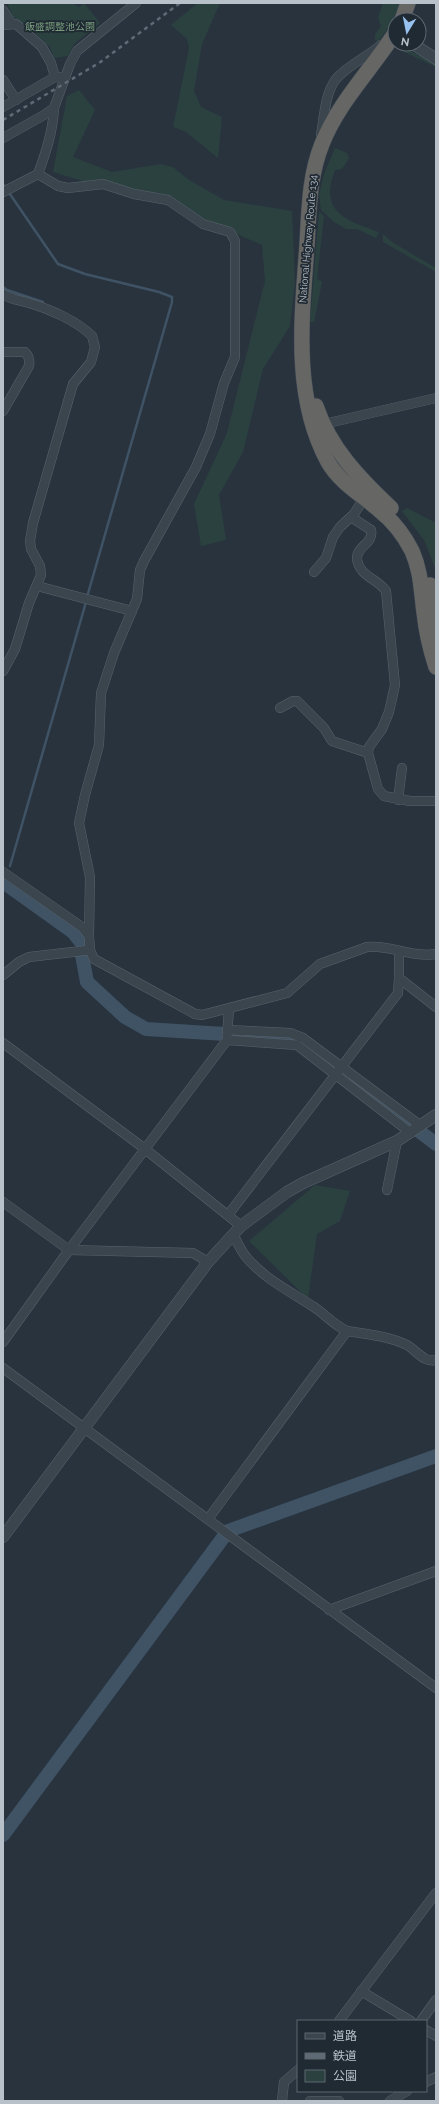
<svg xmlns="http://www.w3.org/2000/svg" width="439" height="2104" viewBox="0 0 439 2104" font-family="Raleway,'Noto Sans JP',sans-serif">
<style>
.green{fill:#2b4140}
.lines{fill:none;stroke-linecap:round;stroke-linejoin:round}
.stream{stroke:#3f5365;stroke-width:2.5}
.river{stroke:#3f5365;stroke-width:14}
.minor-casing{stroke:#59636c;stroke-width:10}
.tertiary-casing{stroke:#59636c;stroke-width:12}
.trunk-casing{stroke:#465059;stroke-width:16}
.minor{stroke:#3b454e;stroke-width:9}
.tertiary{stroke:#3b454e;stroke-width:11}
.trunk{stroke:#666664;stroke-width:15}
.rail{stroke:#5e6a75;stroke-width:2.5;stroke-dasharray:4 4;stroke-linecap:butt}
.labels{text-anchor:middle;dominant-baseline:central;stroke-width:3.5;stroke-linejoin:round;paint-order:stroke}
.park-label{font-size:10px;fill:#789d7d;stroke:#202a33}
.street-label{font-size:10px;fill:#b8c0c9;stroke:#202a33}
</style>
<rect width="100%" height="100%" fill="#28333e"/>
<g class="green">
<polygon points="9,3 72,3 79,7 84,3 100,23 74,44 68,56 54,58 50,47 26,25 13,17 8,5"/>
<polygon points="198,3 220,3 202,44 194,91 201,107 222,117 218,158 186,132 173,127 189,48 187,39 171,25"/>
<polygon points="383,3 401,3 391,24 378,42 375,40 375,34 381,26 378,18"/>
<polygon points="402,46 436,65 436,67 398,49"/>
<polygon points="79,90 95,110 73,157 112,172 161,164 173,167 189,180 224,200 292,211 295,283 290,326 263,369 243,452 219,495 226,540 201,546 194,504 227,433 265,281 262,245 209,222 160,193 106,188 53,172 67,96"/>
<path d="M335,148L347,153L349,158L342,169L335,170C319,212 345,220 379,232L376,238L357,229H346L334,222L321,210L319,195L324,174Z"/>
<polygon points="319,212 324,216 317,279 322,282 314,322 310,322"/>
<polygon points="383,234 392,242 436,268 436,272 383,242"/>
<polygon points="407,508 436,523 436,570 424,540 402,511"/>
<polygon points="315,1185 350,1191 340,1221 317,1234 308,1299 249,1241"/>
</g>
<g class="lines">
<g class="stream">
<polyline points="3,184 58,264 85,274 159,292 172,297 172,302 87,597"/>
<polyline points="3,287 7,290 43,302"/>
<polyline points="10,866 86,602"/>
<polyline points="3,881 6,884 7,881"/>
</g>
<g class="river">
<polyline points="6,884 73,932 80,941"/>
<polyline points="82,955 87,982 125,1017 146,1029 289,1038 300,1041 310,1047"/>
<polyline points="356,1083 436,1144"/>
<polyline points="3,1835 228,1531 436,1456"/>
</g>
<g class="minor-casing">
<g id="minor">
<polyline points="3,10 11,23"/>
<polyline points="3,25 16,24 42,47 51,63 55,77 65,78"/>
<polyline points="3,80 16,100"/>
<polyline points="3,107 55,77"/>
<path d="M321,135C324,118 325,93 336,79C348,65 367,57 381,45"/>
<polyline points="3,138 44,115 54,108 70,64 77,51 136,3"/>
<path d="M38,174L58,186L68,188L103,184L134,194L168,200L203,224L230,232L235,241V357L224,383L210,434L196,467L144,561L140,570L137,599L114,653L101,693L99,745L85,795L79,823L90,877L89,936L90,950L94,959L195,1014L202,1015L287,993L320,964L367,947C389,944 412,958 436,954"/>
<path d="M3,192L38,174C46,152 53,131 54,108"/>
<path d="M3,294C10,300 20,300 29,303C50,309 77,321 92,336L95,347L91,362L73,384L33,523L30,541L31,549L40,566L41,575L29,603L15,649L3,671"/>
<path d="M3,352H25C29,356 30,360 29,366L3,411"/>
<polyline points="324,424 436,398"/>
<path d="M351,517L371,530C374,544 356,546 357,559C359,576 378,579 386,591L395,685L389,712L382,729L369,747L368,753L378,789L384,796L410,801H436"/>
<polyline points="314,572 326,558 333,537 340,527 354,514 364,498"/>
<polyline points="37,586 132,611"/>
<polyline points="280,708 293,701 297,701 324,728 332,741 368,753"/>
<polyline points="398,800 402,768"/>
<polyline points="3,872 82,927 89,936"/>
<polyline points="399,952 399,978 436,1007"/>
<polyline points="3,975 19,962 29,957 90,950"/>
<polyline points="228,1030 290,1033 303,1038 421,1126"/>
<polyline points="227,1036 229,1009"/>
<polyline points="3,1043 145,1149 241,1226"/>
<polyline points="387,1190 397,1141"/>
<polyline points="3,1202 69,1250 193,1253 208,1262"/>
<polyline points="228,1215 398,993 399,978"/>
<path d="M233,1234C237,1242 241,1251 247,1258C266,1280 291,1292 314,1307C326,1315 334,1325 347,1331C367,1334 388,1336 407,1345C417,1351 424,1363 436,1360"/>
<polyline points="3,1342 69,1250 227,1040 297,1045 411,1133"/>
<polyline points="3,1368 436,1688"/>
<polyline points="208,1519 347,1331"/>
<polyline points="329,1610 436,1571"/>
<polyline points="361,1991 411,2021"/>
<polyline points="339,2021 436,1893"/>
<polyline points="421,2021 436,2000"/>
<polyline points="426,2030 436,2036"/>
<polyline points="426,2082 436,2077"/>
<polyline points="282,2101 284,2082 298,2070"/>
<polyline points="310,2101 339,2101"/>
<polyline points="390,2101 407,2091"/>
</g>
</g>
<g class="tertiary-casing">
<g id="tertiary">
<polyline points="413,44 436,59"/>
<polyline points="3,1537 208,1262 241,1226 287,1192 303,1183 397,1141 436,1115"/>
</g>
</g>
<g class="trunk-casing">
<g id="trunk">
<polyline points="402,20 408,3"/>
<path d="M395,33C371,70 338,103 322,144C309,176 309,211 307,245C302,316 292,396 328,462C340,483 362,495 379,510C393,521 404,535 412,551C421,571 421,590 424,612C426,631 430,649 436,667"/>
<path d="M316,406C330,448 359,478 391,508"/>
<polyline points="430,585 436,624"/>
</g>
</g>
<use href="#minor" class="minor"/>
<use href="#tertiary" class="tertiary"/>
<use href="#trunk" class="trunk"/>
<polyline class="rail" points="3,120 99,63 180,3"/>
</g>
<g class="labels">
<g class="park-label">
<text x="60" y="26">飯盛調整池公園</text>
</g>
<g class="street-label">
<text transform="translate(308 239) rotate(-85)">National Highway Route 134</text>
</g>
</g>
<rect width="439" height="2104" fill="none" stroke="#b8c0c9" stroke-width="8"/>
<rect x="297" y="2020" width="130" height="72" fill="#202a33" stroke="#5d666f"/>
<rect x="305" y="2033" width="20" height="6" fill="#3b454e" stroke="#5d666f"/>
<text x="333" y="2040" font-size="12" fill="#b8c0c9">道路</text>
<rect x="305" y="2053" width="20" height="6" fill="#5e6a75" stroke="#5d666f"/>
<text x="333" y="2060" font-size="12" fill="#b8c0c9">鉄道</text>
<rect x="305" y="2070" width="20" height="12" fill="#2b4140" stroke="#5d666f"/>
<text x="333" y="2080" font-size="12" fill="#b8c0c9">公園</text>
<g transform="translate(407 32) rotate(190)"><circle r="19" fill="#202a33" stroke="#5d666f"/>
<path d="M0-3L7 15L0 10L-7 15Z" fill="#97c1ef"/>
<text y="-6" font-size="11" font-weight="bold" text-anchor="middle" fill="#b8c0c9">N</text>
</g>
</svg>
